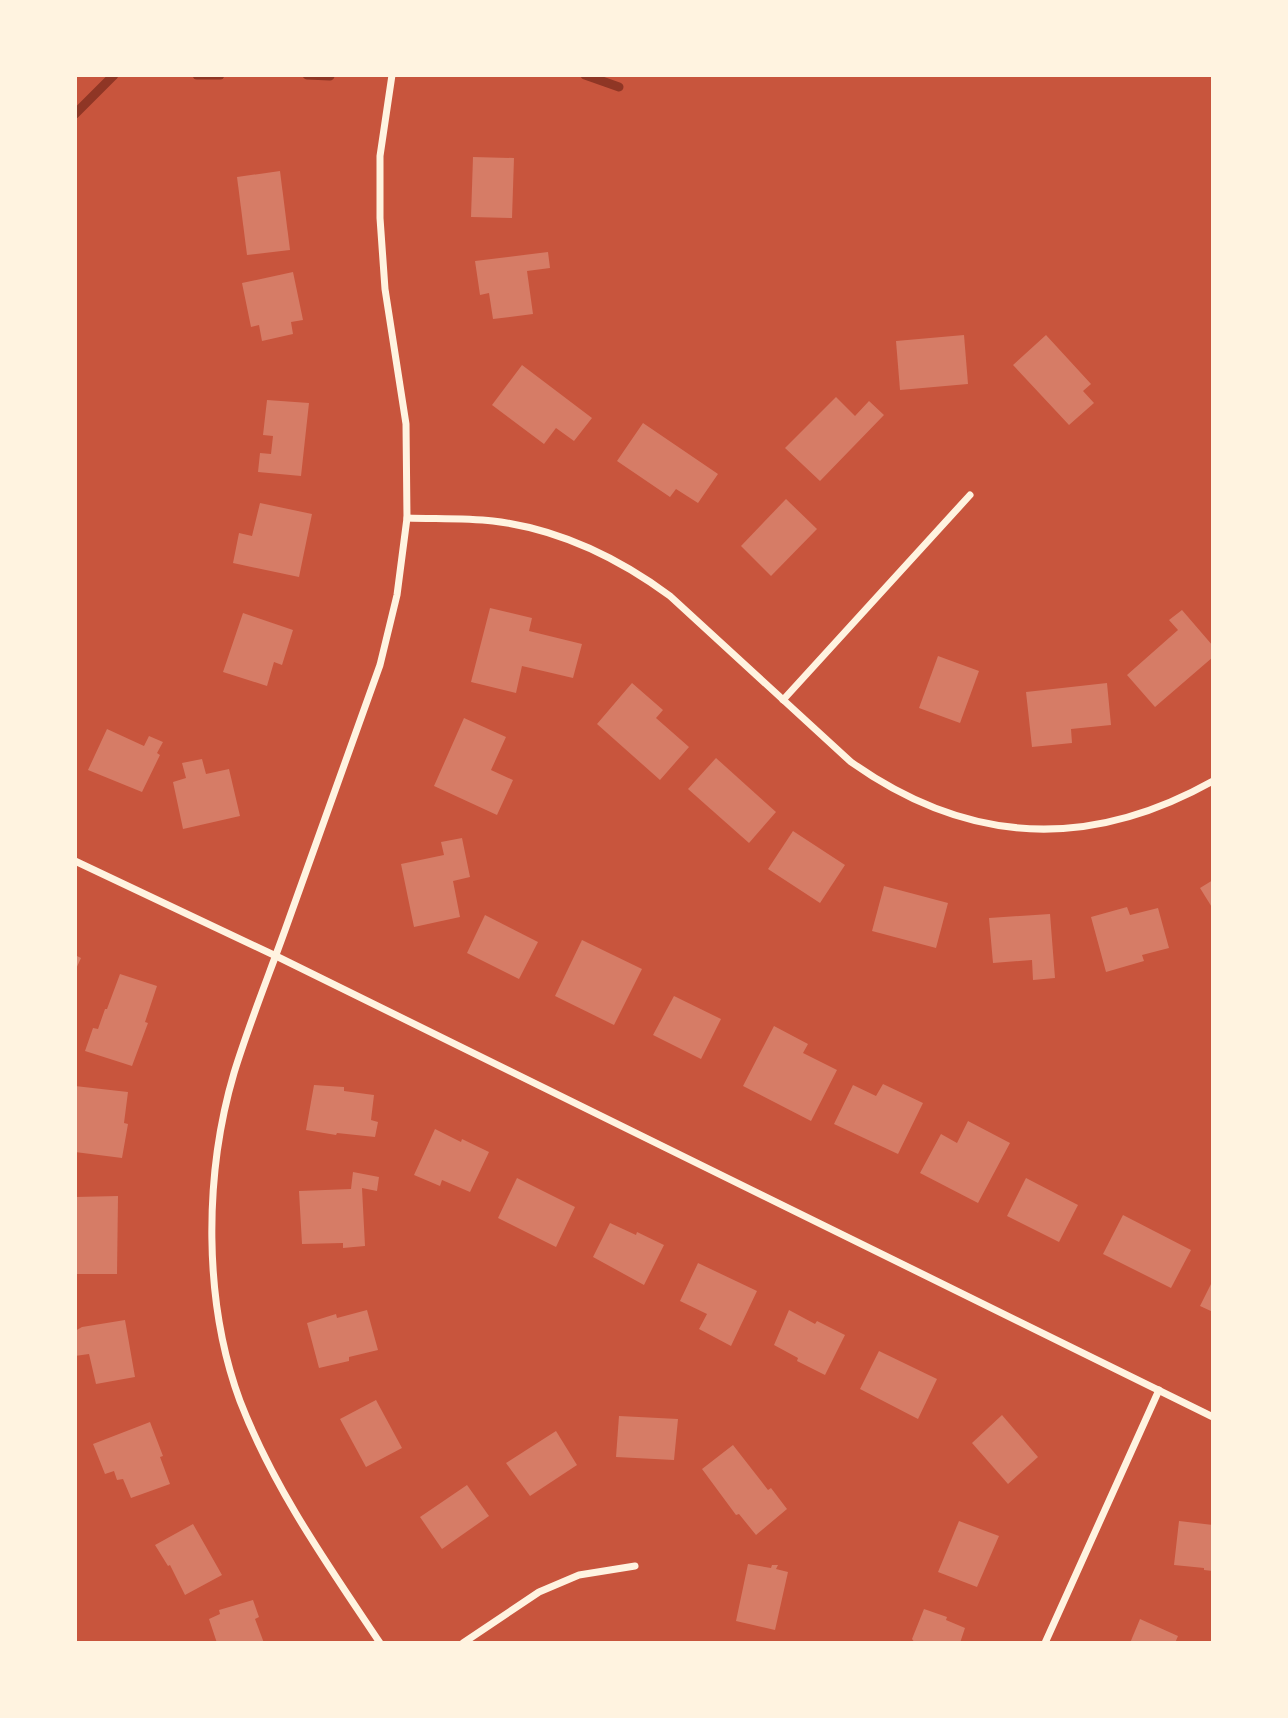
<svg xmlns="http://www.w3.org/2000/svg" width="1288" height="1718" viewBox="0 0 1288 1718" font-family="'Asap Condensed',sans-serif">
<style>
.lines{fill:none;stroke-linecap:round;stroke-linejoin:round}
.stream{stroke:#8f3625;stroke-width:9}
.building{fill:#d67c66}
.minor{stroke:#fff3e0;stroke-width:7}
</style>
<rect width="100%" height="100%" fill="#c8553d"/>
<g class="lines">
<g class="stream">
<polyline points="197,75 220,75"/>
<polyline points="307,75 330,76"/>
<polyline points="585,75 619,87"/>
<polyline points="75,114 114,75"/>
</g>
</g>
<g class="building">
<polygon points="473,157 514,158 512,218 471,217"/>
<polygon points="280,171 290,250 247,255 237,177"/>
<polygon points="548,252 550,268 527,271 533,314 493,319 489,293 480,295 475,261"/>
<polygon points="293,272 303,320 291,322 293,334 262,341 259,325 251,327 242,283"/>
<polygon points="964,335 968,384 900,390 896,341"/>
<polygon points="1046,335 1091,384 1083,391 1094,403 1069,425 1013,365"/>
<polygon points="522,365 592,418 574,441 556,428 544,444 492,405"/>
<polygon points="836,397 855,416 869,401 884,415 820,481 785,448"/>
<polygon points="267,400 309,403 301,476 258,472 260,453 271,454 273,436 263,435"/>
<polygon points="643,423 718,474 698,503 676,489 670,497 617,461"/>
<polygon points="786,499 817,529 771,576 741,546"/>
<polygon points="260,503 312,514 299,577 233,563 239,533 252,536"/>
<polygon points="490,608 532,618 529,631 582,644 573,678 522,666 516,693 471,682"/>
<polygon points="1182,610 1213,646 1213,657 1155,707 1127,675 1178,630 1169,620"/>
<polygon points="243,613 293,630 282,665 274,662 267,686 223,672"/>
<polygon points="938,656 979,671 960,723 919,708"/>
<polygon points="632,683 663,710 656,718 689,747 660,780 597,724"/>
<polygon points="1107,683 1111,725 1071,729 1072,743 1032,747 1026,692"/>
<polygon points="464,718 506,737 491,770 513,780 497,815 434,786"/>
<polygon points="107,729 144,746 149,736 163,742 157,753 160,755 142,792 88,770"/>
<polygon points="716,758 776,812 749,843 688,789"/>
<polygon points="202,759 206,774 229,769 240,816 183,829 173,782 186,778 182,763"/>
<polygon points="793,831 845,865 820,903 768,869"/>
<polygon points="462,838 470,877 453,881 460,917 414,927 401,864 444,855 441,842"/>
<polygon points="1213,880 1213,909 1200,888"/>
<polygon points="884,886 948,903 936,948 872,931"/>
<polygon points="1127,907 1130,915 1158,908 1169,948 1142,955 1144,961 1106,972 1091,917"/>
<polygon points="1050,914 1055,978 1033,980 1032,960 993,963 989,918"/>
<polygon points="485,915 538,942 519,979 467,953"/>
<polygon points="582,940 642,969 614,1025 555,996"/>
<polygon points="75,955 81,958 75,971"/>
<polygon points="120,974 157,986 145,1022 148,1023 132,1066 85,1051 93,1028 98,1029 105,1009 107,1009"/>
<polygon points="674,996 721,1019 701,1059 653,1035"/>
<polygon points="774,1026 808,1044 803,1053 837,1070 811,1121 743,1086"/>
<polygon points="883,1084 923,1103 898,1154 834,1124 853,1085 876,1096"/>
<polygon points="314,1085 344,1087 344,1091 374,1095 371,1120 378,1122 375,1137 337,1133 336,1135 306,1130"/>
<polygon points="75,1086 128,1092 124,1123 128,1124 122,1158 75,1152"/>
<polygon points="968,1121 1010,1143 978,1203 920,1173 941,1134 957,1143"/>
<polygon points="435,1129 461,1142 462,1139 489,1152 470,1192 442,1180 440,1186 414,1175"/>
<polygon points="353,1172 379,1177 377,1191 362,1188 365,1246 343,1248 343,1243 302,1244 299,1191 351,1189"/>
<polygon points="517,1178 575,1207 556,1247 498,1218"/>
<polygon points="1026,1178 1078,1205 1059,1242 1007,1216"/>
<polygon points="118,1196 117,1274 75,1274 75,1197"/>
<polygon points="1123,1215 1191,1250 1171,1288 1103,1254"/>
<polygon points="610,1223 636,1235 637,1232 664,1245 644,1285 593,1257"/>
<polygon points="698,1263 757,1291 731,1346 699,1329 707,1314 680,1301"/>
<polygon points="1213,1280 1213,1312 1200,1306"/>
<polygon points="367,1310 378,1350 349,1357 349,1361 319,1368 307,1323 336,1314 337,1318"/>
<polygon points="789,1310 815,1324 817,1321 845,1335 825,1375 797,1361 798,1358 774,1345"/>
<polygon points="125,1320 135,1377 96,1384 89,1354 75,1356 75,1331 82,1327"/>
<polygon points="879,1351 937,1379 918,1419 860,1389"/>
<polygon points="376,1400 402,1448 366,1467 340,1419"/>
<polygon points="1002,1415 1038,1457 1008,1484 972,1443"/>
<polygon points="619,1416 678,1419 674,1460 616,1457"/>
<polygon points="150,1422 163,1456 160,1457 170,1484 131,1498 123,1479 117,1480 114,1471 105,1474 93,1444"/>
<polygon points="556,1431 577,1465 530,1496 506,1463"/>
<polygon points="733,1445 768,1490 771,1488 787,1509 756,1535 739,1514 736,1515 702,1469"/>
<polygon points="467,1485 489,1516 442,1549 420,1517"/>
<polygon points="959,1521 999,1536 977,1587 938,1572"/>
<polygon points="1179,1521 1213,1525 1213,1571 1204,1570 1204,1568 1174,1565"/>
<polygon points="193,1524 222,1575 185,1595 170,1565 168,1566 155,1545"/>
<polygon points="748,1564 771,1568 772,1565 778,1565 776,1569 788,1572 775,1630 736,1621"/>
<polygon points="253,1600 259,1617 255,1619 264,1643 217,1643 209,1619 220,1614 219,1610"/>
<polygon points="924,1609 947,1617 946,1620 965,1628 960,1643 915,1643 912,1639"/>
<polygon points="1140,1619 1178,1636 1175,1643 1130,1643"/>
</g>
<g class="lines">
<g class="minor">
<path d="M407,518C435,519 465,518 493,521C560,529 617,557 670,596L851,762C968,845 1088,851 1213,781"/>
<polyline points="783,700 970,495"/>
<polyline points="75,861 276,956 1213,1417"/>
<path d="M380,1643C328,1565 274,1489 240,1401C203,1301 204,1175 234,1073C250,1021 271,970 289,919C319,834 350,750 380,665L397,595L407,518L406,424L385,289L380,218V156L392,75"/>
<polyline points="463,1643 539,1592 579,1575 635,1566"/>
<polyline points="1045,1643 1159,1390"/>
</g>
</g>
<rect width="1288" height="1718" fill="none" stroke="#fff3e0" stroke-width="154"/>
</svg>
